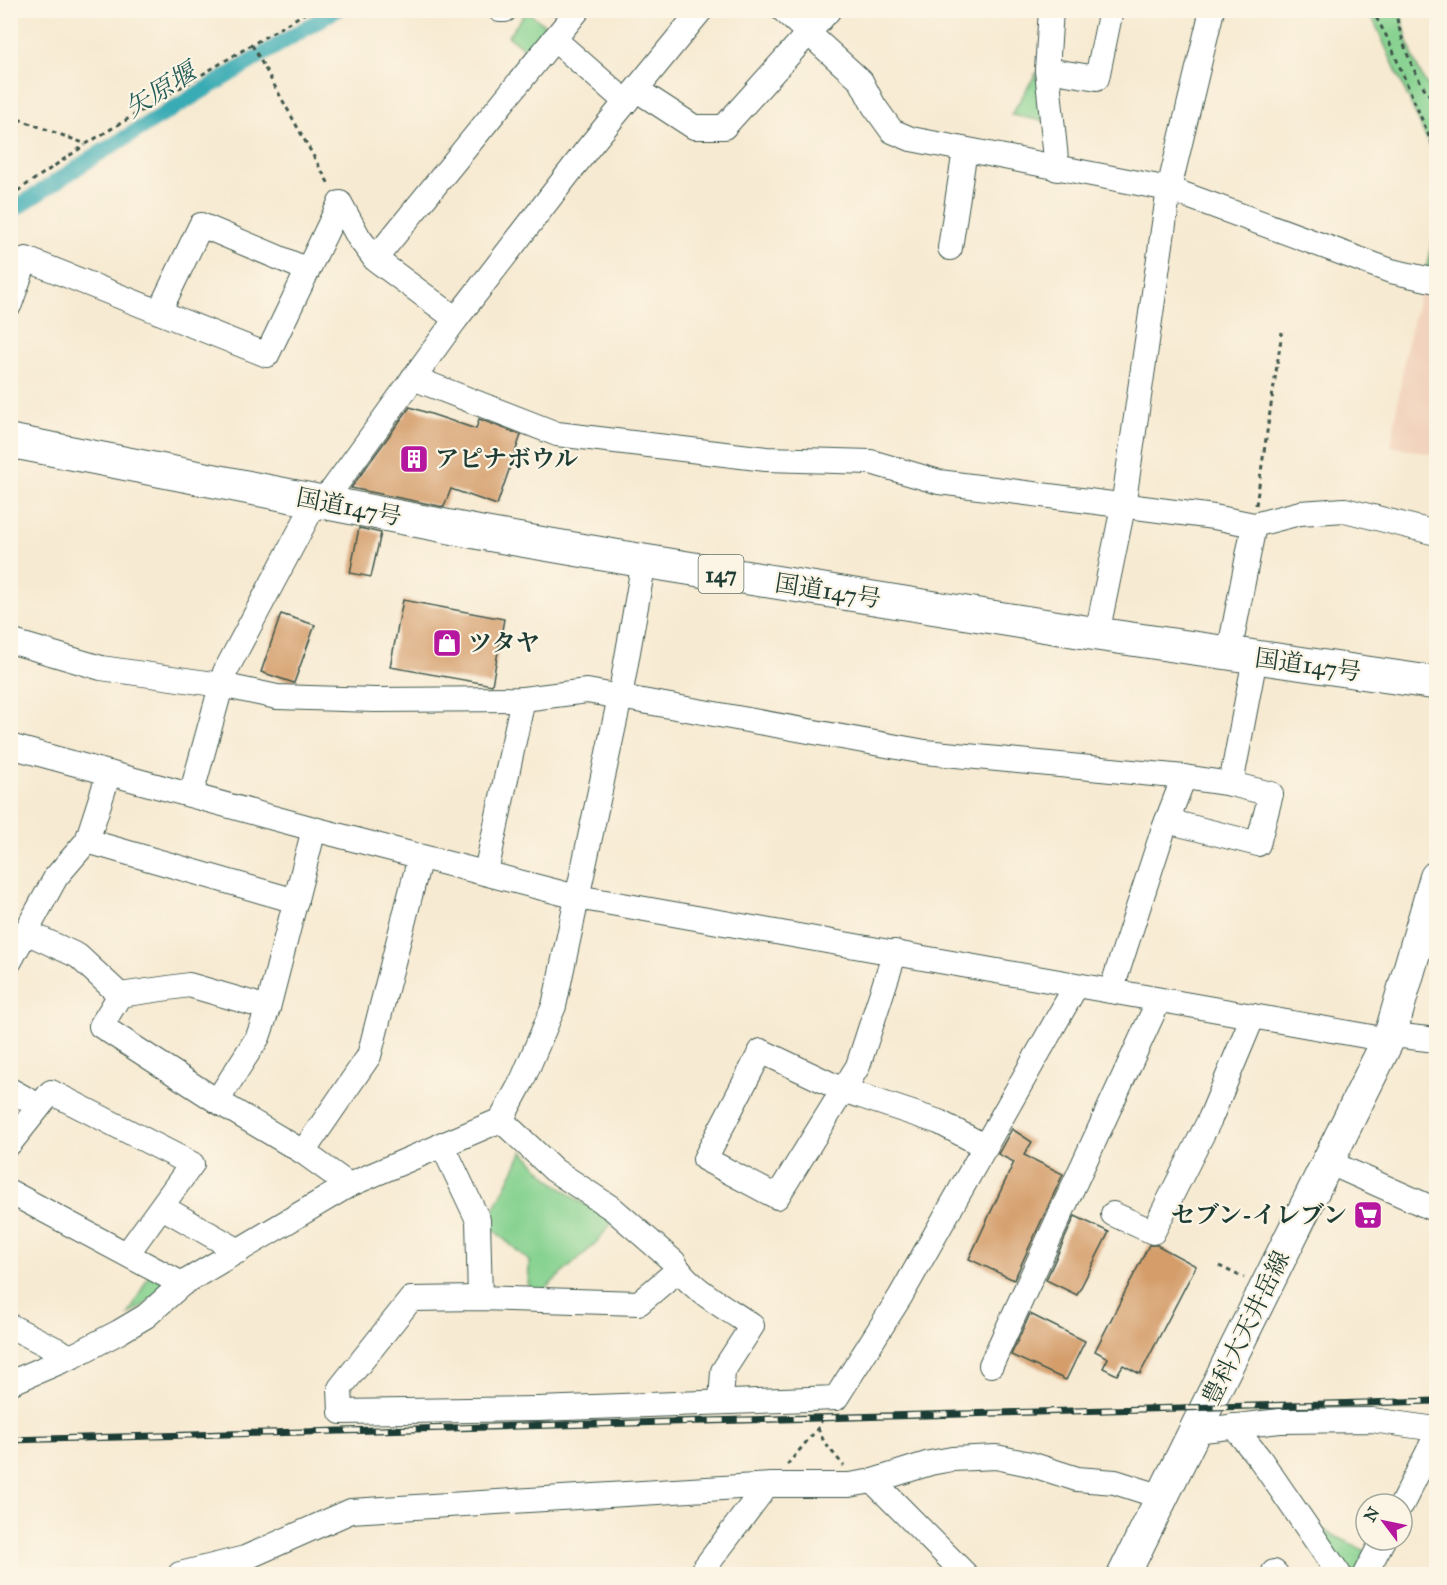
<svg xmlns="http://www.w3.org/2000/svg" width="1447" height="1585" viewBox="0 0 1447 1585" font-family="'IM FELL Great Primer','Noto Serif JP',serif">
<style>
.built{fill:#f2d4be}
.green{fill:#86d290;stroke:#528862;stroke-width:1.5}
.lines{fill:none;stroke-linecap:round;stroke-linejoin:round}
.canal{stroke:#39abb4;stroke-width:16}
.building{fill:#d49d6b}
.minor-casing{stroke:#3f574c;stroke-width:26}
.major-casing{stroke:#3f574c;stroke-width:34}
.highway-casing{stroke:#3f574c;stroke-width:35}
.path{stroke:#3f574c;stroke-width:3;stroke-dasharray:4.5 4.5;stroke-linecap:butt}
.minor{stroke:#fff;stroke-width:24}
.major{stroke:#fff;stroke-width:32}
.highway{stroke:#fff;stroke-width:33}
.rail-casing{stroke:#1f3d34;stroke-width:7}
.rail{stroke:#fcf5e5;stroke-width:4.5;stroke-dasharray:14;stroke-linecap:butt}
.labels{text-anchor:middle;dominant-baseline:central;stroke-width:4.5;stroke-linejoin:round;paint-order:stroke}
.shield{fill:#fcf5e5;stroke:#617469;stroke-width:1.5}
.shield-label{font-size:22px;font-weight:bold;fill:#1f3d34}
.poi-label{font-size:24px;font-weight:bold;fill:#1f3d34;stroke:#fcf5e5;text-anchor:start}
.street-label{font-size:24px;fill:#1f3d34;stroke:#fcf5e5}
.water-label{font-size:26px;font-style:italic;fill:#275e5a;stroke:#fcf5e5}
</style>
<rect width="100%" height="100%" fill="#fcf5e5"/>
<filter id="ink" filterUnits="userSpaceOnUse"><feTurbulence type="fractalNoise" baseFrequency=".0167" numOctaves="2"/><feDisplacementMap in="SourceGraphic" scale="12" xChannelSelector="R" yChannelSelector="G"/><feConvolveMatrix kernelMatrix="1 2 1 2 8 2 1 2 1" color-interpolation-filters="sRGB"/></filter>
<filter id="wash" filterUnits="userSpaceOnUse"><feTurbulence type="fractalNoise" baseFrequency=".008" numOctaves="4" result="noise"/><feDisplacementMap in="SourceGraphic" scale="24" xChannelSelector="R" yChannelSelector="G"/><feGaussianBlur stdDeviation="1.35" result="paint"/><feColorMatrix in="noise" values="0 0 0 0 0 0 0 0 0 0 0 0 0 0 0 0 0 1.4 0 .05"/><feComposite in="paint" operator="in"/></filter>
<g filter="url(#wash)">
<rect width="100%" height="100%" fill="#f7ead2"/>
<polygon class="built" points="1422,284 1436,288 1436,455 1391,446 1406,350"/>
<g class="green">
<polygon points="527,11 552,31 533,55 508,36"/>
<path d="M1367,11H1401C1406,40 1416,74 1436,97V160L1374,21Z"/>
<polygon points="1037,72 1044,121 1011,115"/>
<polygon points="1436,228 1436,272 1426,269"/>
<polygon points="523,1151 548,1178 579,1201 614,1220 595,1244 539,1294 528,1292 529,1261 487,1224"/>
<polygon points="150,1273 172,1285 128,1316"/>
<polygon points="1317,1527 1368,1552 1355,1574 1346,1574"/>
</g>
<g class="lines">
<polyline class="canal" points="10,212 95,156 336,10"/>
</g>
<g id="blocks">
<g class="building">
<polygon points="410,407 476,429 479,419 521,435 497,505 451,489 444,507 351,488"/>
<polygon points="359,528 381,533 371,577 350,573"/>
<polygon points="403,600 504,619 492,685 390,667"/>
<polygon points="281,614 315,625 294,683 261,672"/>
<polygon points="1012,1129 1032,1142 1024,1155 1063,1174 1014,1280 969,1259 1014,1162 998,1154"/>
<polygon points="1075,1216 1109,1232 1077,1295 1046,1280"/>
<polygon points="1149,1245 1157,1245 1196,1266 1140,1374 1123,1365 1117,1375 1103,1368 1108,1358 1095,1351"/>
<polygon points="1030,1314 1085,1341 1066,1380 1011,1355"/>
</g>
</g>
</g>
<g filter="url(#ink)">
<use href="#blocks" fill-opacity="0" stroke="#3f574c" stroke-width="1.5"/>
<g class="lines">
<g class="minor-casing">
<g id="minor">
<polyline points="500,10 505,10"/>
<polyline points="783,10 861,81 874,106 892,131 911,139 1169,189 1391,271 1436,281"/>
<polyline points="1051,10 1047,70 1057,169"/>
<polyline points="554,39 626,102"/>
<polyline points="1047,70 1097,78 1111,10"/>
<polyline points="637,90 694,127 724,127 829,10"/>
<polyline points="950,248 965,150"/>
<polyline points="375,259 578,10"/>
<polyline points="10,304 26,259 267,355 340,203 359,238 375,259 456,319"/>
<polyline points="159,312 201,225 308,270"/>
<polyline points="413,378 557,434 766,459 871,462 939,482 1214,517 1254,525 1300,513 1345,510 1436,533"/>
<polyline points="1097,634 1123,507 1169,189 1212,10"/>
<polyline points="10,641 101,668 221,685 277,697 375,700 523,699 587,691 925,752 1184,777 1231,784 1271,794 1258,844 1167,821"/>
<polyline points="1229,654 1254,525"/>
<polyline points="10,746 314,829 577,897 1377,1038 1402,1036 1436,1040"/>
<polyline points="1231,784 1255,658"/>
<polyline points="191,795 225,672 310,512 333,489 456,319 589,147 701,10"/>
<polyline points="87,841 296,901"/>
<polyline points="486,872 523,699"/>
<polyline points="26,932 78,956 120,995 101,1026 217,1101 303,1152 349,1185"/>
<polyline points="895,952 858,1066 777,1197 705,1159 761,1051 843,1090 939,1122 986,1147"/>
<polyline points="10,961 56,877 87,841 109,773"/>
<polyline points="1111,991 1163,831 1184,777"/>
<polyline points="120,995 189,985 268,1008"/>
<polyline points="10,1090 39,1106"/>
<polyline points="217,1101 258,1037 268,1008 314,829"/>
<path d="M501,1120L554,1170L613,1209L674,1262C686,1287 729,1309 752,1326L723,1371L721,1401"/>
<polyline points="10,1143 51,1092 192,1164 127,1254"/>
<polyline points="442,1144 478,1220 480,1298"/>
<polyline points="303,1152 369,1056 420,857"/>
<polyline points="1328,1162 1436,1210"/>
<polyline points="10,1192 182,1284"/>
<polyline points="162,1207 239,1251"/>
<polyline points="1113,1214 1153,1232 1210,1119 1253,1016"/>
<polyline points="678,1270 639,1303 480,1298 411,1299 340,1388 341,1412 538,1409 836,1398 900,1297 1076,986"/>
<polyline points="10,1326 71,1357"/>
<polyline points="991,1365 1159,1000"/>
<polyline points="10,1383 71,1357 119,1332 146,1316 182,1284 349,1185 501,1120 522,1081 554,1006 620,697 644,561"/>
<polyline points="1233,1426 1260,1459 1339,1574"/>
<polyline points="1195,1431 1280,1421 1372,1420 1436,1429"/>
<polyline points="873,1481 965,1574"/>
<polyline points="1402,1504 1436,1436"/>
<polyline points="1274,1572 1276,1574"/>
<polyline points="180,1574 245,1558 351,1511 771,1485 849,1485 873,1481 930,1463 952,1459 996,1457 1030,1464 1077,1479 1115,1482 1162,1497"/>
<polyline points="700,1574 766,1486"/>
<polyline points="1365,1574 1383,1540"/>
</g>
</g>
<g class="major-casing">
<polyline id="major" points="1124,1574 1390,1036 1436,877"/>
</g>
<g class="highway-casing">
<polyline id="highway" points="10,441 481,533 644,561 1097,634 1436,683"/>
</g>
<g class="path">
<polyline points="1372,10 1388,39 1436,153"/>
<path d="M1395,10C1402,43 1413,78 1436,103"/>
<polyline points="252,45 330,186"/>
<polyline points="10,116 86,144 310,10"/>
<polyline points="10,196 85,145"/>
<polyline points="1432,260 1436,243"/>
<polyline points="1256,505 1282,332"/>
<polyline points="1219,1266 1244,1278"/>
<polyline points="818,1428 824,1442 844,1466"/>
<polyline points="787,1465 818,1428 823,1418"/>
</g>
<use href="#minor" class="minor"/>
<use href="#major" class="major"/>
<use href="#highway" class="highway"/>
<g class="rail-casing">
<polyline id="rail" points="10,1440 1436,1401"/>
</g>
<use href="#rail" class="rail"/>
</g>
</g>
<defs>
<g id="building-square" transform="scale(1.5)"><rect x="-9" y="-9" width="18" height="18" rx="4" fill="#b5179e" stroke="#fcf5e5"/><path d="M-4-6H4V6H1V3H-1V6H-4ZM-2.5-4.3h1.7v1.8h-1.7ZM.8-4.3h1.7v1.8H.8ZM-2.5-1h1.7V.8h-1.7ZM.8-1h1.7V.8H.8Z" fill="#fff"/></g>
<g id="shop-square" transform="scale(1.5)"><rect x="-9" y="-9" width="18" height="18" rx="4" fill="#b5179e" stroke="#fcf5e5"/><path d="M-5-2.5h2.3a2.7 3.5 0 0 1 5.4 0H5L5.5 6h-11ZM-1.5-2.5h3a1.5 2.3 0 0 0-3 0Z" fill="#fff"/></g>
<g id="supermarket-square" transform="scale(1.5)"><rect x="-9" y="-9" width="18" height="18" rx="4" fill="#b5179e" stroke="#fcf5e5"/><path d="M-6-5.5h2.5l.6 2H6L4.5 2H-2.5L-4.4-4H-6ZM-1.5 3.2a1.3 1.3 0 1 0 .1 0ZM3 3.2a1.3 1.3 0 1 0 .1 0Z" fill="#fff"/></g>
</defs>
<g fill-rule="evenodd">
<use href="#building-square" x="414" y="459"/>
<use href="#shop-square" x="447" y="643"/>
<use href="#supermarket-square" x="1368" y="1215"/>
</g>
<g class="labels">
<rect class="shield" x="698.5" y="555" width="45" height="38" rx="4.5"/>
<g class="shield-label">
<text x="721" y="574">147</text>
</g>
<g class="poi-label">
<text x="435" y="459">アピナボウル</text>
<text x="468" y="643">ツタヤ</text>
<text x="1347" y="1215" text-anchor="end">セブン-イレブン</text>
</g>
<g class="street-label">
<text transform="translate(349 507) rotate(11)">国道147号</text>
<text transform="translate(828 591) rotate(9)">国道147号</text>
<text transform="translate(1308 665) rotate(8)">国道147号</text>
<text transform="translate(1246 1328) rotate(-64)">豊科大天井岳線</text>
</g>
<g class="water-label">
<text transform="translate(160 90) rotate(-32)">矢原堰</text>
</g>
</g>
<rect width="1447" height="1585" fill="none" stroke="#fcf5e5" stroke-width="36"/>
<g transform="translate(1384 1522) rotate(302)"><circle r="28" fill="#fcf5e5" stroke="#a4ab9e" stroke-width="1.5"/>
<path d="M0-4.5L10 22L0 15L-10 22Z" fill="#b5179e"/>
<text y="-9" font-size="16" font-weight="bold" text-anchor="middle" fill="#1f3d34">N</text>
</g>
</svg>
